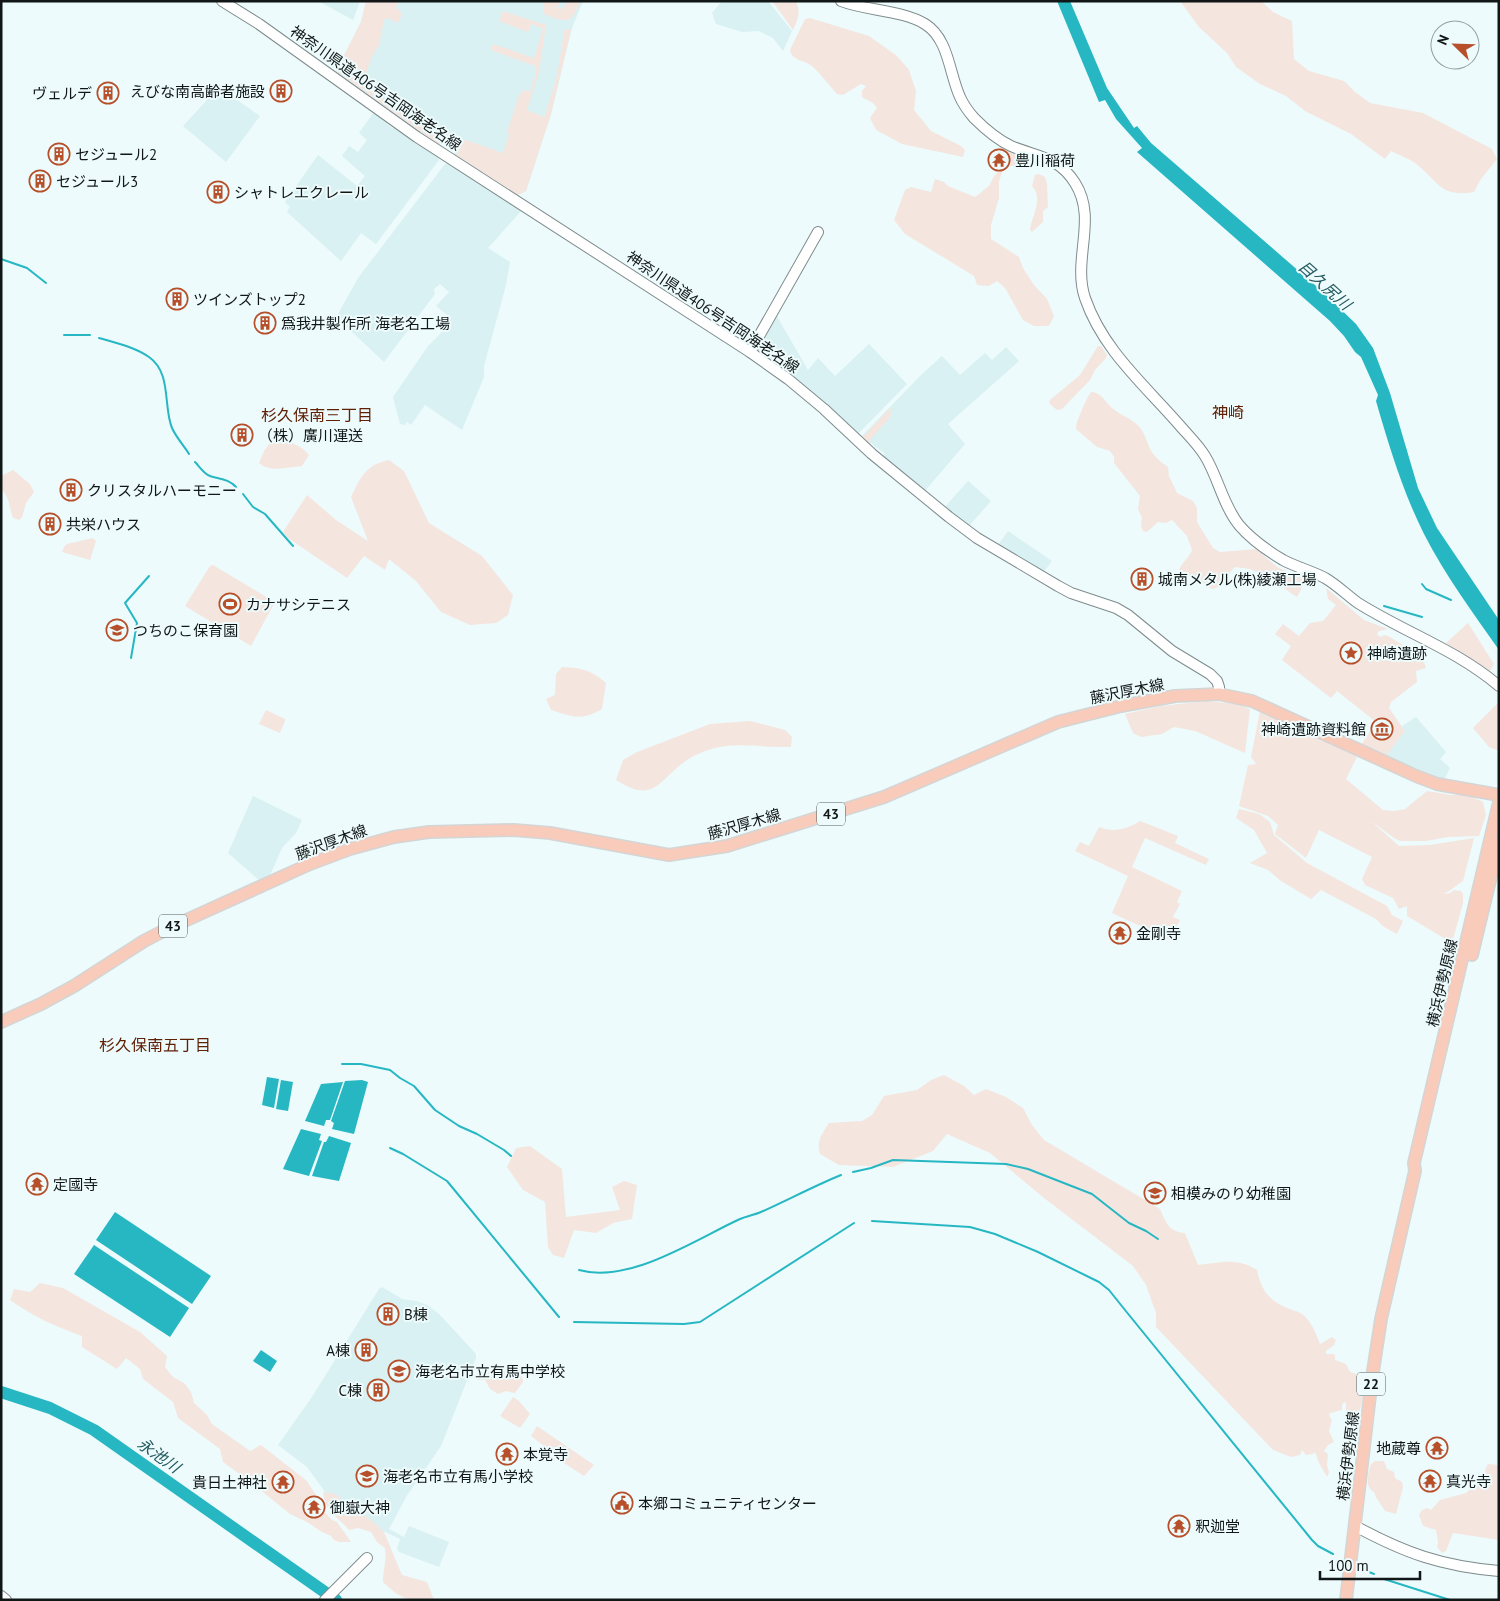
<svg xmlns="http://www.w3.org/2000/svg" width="1500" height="1601" viewBox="0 0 1500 1601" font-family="'PT Sans','Noto Sans JP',sans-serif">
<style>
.built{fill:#d9f1f2}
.green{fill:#f5e5df}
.water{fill:#26b7c3}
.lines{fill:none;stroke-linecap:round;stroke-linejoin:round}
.stream{stroke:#26b7c3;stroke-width:2}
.river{stroke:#26b7c3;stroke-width:12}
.secondary-casing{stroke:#7f8c8d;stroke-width:12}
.primary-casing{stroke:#d4d5d5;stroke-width:14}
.secondary{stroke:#fff;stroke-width:10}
.primary{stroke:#f8cbbb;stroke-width:11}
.labels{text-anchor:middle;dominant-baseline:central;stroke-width:4;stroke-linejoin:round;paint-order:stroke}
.shield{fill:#edfbfc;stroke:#535b5b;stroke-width:1}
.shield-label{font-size:14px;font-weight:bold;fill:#111616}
.street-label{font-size:15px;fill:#111616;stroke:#edfbfc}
.poi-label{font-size:15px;fill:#111616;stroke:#edfbfc;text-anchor:start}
.water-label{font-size:16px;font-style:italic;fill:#245b60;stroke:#edfbfc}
.neighbourhood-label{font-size:16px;fill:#602006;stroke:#edfbfc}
</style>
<rect width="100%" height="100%" fill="#edfbfc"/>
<g class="built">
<polygon points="318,1 360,1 353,20"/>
<polygon points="366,1 583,1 572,28 551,114 526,191 518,195 454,154 456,148 446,144 438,144 336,71 361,22"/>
<polygon points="722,1 768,1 792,31 783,51 773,38 759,31 742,32 716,24 712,13"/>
<polygon points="219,87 260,116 226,162 183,126"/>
<polygon points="374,112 392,128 395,127 438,156 439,160 376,244 361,233 341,261 287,212 290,207 285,202 318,155 357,186 365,176 342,156 349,146 358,152 367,140 359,133"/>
<polygon points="449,163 522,210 488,248 510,262 506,285 484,366 484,377 462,430 425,405 411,425 407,422 405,425 400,424 393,397 428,346 441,333 451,318 436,306 449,292 440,284 434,289 435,294 384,362 337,318 338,314 358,278 445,164"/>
<polygon points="775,313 808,370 818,358 835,376 869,344 907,384 857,435 799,383 756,349"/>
<polygon points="1006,347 1019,361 948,424 965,444 924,492 884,459 884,453 871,443 867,444 860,438 921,375 942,356 960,375 985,353 992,360"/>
<polygon points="968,481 991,501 969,526 944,508"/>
<polygon points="1008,531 1052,561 1043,573 998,545"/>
<polygon points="1416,717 1446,752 1440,759 1450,768 1444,780 1385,757 1405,731 1402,726"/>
<polygon points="253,796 302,820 296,833 282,848 270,875 259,880 228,853"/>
<polygon points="382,1287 402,1299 416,1301 427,1305 439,1314 476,1354 476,1358 441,1446 406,1497 389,1529 404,1537 409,1526 449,1542 439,1567 399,1552 397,1549 400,1539 370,1525 328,1496 307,1467 278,1445 312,1397 379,1289"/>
</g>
<g class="green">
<path d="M366,1H398L396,7L402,14L398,23L388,18L384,20L379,45L372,56L363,83L366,86L381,92L384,101C389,103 395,105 399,108C406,111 408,118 417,114L424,116L425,125L442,132L440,142L438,144L336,71L361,22Z"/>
<path d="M544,1H560L558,7L559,9L564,7L566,1H580C572,25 566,23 544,14Z"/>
<path d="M772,1H796C801,12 798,19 793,30Z"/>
<path d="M1180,1H1261L1273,12L1292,21L1294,59L1309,71L1344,81L1355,92L1370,103L1423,113L1492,149L1497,159L1481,179L1474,192C1438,199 1437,177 1412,161C1405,157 1397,154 1391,151L1385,159L1351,134L1305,111L1286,96L1260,84L1236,67L1227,53L1199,27Z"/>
<path d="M503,11L546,25L539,72L527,110L544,117L545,116L557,76L564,32L565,29L571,30L551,114L526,191L518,195L457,156C455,150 460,142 466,140L503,153L509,135L507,132L519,95L524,90L530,92L535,77V66L491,50L493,44L534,58L543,29L532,24L528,32L499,21Z"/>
<path d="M810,18L869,36L897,56L909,70L916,91L914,110L931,131L961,146L965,150L963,157L902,144L876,130L870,118L877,108L873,103L862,97V91L866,86L861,84L843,95L837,94C829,85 821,74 812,66C805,60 792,61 790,50L805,19Z"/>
<polygon points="1000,147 1012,153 1036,159 1031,167 1026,168 993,163"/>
<polygon points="1000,170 1003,170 999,181 999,198 991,225 991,239 1019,257 1023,268 1034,285 1047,299 1054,316 1049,326 1034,326 1023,320 1005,288 997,281 989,286 977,285 974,276 905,234 894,220 905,190 911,187 931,192 935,179 944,182 948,186 975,197 989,186 994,176"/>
<path d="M1039,174L1045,177L1047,184L1048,207L1043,211V222L1032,232L1030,230C1032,215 1044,199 1032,186L1035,175Z"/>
<polygon points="1098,346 1101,346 1107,355 1106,358 1095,370 1090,380 1062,409 1057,410 1049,403 1050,400 1080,375"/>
<path d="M1091,392C1101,392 1105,402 1112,408C1121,416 1134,419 1141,429C1147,437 1148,450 1156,457C1159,461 1164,464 1168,467L1169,476L1177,493L1193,501L1197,508V522L1213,548L1220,552L1256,549L1277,567L1306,580L1297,597C1284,589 1270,576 1255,571C1249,568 1241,568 1235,567C1226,575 1224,588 1212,589L1196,578L1181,573L1179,570C1182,562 1189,558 1192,550L1187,536L1172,520L1166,523L1158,522L1147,532L1143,531L1141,526L1142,518L1138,509L1140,496L1114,463V457L1110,451L1097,447L1076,429C1075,424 1087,397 1091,392Z"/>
<polygon points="890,408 892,410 890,414 891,416 869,441 871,443 867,444 861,439"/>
<path d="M279,439C292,443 301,445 309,455L302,466C288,467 270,473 259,463L264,451L272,440Z"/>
<path d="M389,460L404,471L429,523L482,556L513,595L508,615L496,623L470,625L441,612L416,581L389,559L385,570L364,556L347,578L288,538L283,532L307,495L336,520L368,541L351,497C361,477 365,465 389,460Z"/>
<path d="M13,470L30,484L34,492L26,503L22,517L19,520L13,518C9,507 10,497 1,489V476Z"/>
<polygon points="93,538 96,541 90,560 62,552 64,547 67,544"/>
<polygon points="213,565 275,602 251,646 185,606 210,566"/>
<polygon points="1326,588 1364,620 1388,629 1379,631 1377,634 1380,637 1384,635 1388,636 1422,656 1426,668 1416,671 1417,682 1391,702 1389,708 1405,731 1385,757 1361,745 1376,722 1337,691 1331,698 1282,660 1291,646 1275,634 1283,624 1299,636 1310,623 1323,621 1336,605 1328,599"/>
<polygon points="1468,623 1494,664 1490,671 1446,643"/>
<path d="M562,667C582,668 591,670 606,683L602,709C582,721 573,717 551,710L546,699L555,695L556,674Z"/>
<polygon points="1207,701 1238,704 1250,709 1245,753 1195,731 1174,727 1162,734 1141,737 1133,733 1125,714 1161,706"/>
<polygon points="1499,702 1499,751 1489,747 1473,728"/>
<polygon points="266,710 285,719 285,721 280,733 259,724"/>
<polygon points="1260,711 1290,724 1357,757 1346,779 1383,810 1394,811 1405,809 1427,791 1451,795 1466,794 1483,802 1486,815 1479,836 1448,837 1426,841 1400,841 1394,838 1371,821 1399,846 1430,845 1474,838 1463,881 1449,891 1443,894 1450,893 1454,890 1461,891 1463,894 1463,903 1452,943 1407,916 1407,906 1399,909 1393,898 1365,885 1362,879 1372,857 1319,830 1306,858 1275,834 1278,825 1268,816 1239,806 1248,765 1256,764 1251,757"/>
<path d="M750,721L785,730L792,737L791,747C766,748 740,742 715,748C707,750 694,755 687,760C658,780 655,805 616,780L623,760L637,752L710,724Z"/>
<polygon points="1239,809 1259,814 1270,822 1274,835 1307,863 1387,906 1392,915 1403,921 1397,934 1384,927 1376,919 1321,890 1311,899 1281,881 1268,870 1250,863 1267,853 1254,830 1236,818"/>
<path d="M1140,821L1178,836L1175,843L1209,859L1206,865L1145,838L1132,867L1182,891L1177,902L1180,904L1173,917L1180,920L1170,940L1112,913L1128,876L1075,851L1080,842L1089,846L1099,827C1114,833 1127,829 1140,821Z"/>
<path d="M944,1075L964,1086L974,1095L986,1089L1006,1097L1023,1108L1032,1125L1044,1140L1160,1209C1166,1223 1169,1232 1185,1233L1198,1265C1221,1263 1236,1257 1257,1270C1261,1289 1268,1300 1287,1308C1291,1310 1298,1311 1302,1314C1311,1321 1316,1333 1320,1344L1332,1337L1336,1340L1334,1345L1326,1351V1354H1333L1335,1355V1360L1346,1364L1350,1372L1359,1375C1366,1385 1362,1408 1357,1418H1349L1346,1415V1403L1344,1402L1342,1405V1410L1330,1413L1329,1415L1332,1420L1329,1431L1334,1442L1328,1445L1324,1451L1328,1454L1327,1465L1329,1472L1327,1477L1319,1463L1315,1452L1313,1454L1306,1455L1302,1450L1300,1455L1291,1457L1273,1450L1156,1327V1313L1146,1285L1133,1266L1044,1198L990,1153L947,1134L933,1151L893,1167L839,1165L820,1154C816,1141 822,1134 829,1123L862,1121L872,1115L884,1096L917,1090L931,1080Z"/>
<polygon points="530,1146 562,1169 566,1217 620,1210 612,1187 624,1181 637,1185 632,1219 613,1223 596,1233 574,1230 564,1258 553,1255 548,1247 545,1202 523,1190 507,1167 516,1148"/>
<path d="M40,1283L63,1288L140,1332L167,1356L165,1367L173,1377L184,1383L191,1392L194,1403L207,1415L212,1424L250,1451L261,1445L307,1481L316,1495L321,1508L332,1520L337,1522L351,1542H339L334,1540L331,1536L322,1532L307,1522L290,1514L249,1481L223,1462L220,1449L178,1418L173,1402L143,1379L140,1369L126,1358L117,1369L82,1347V1336C56,1327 32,1316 10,1300L14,1289L30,1292Z"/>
<polygon points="495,1368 522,1376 523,1382 515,1393 506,1391 498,1394 490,1389 485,1380 477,1380 479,1374 486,1373"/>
<polygon points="513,1397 519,1401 530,1414 520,1428 500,1416"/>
<polygon points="537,1426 594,1465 584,1476 550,1454 548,1449 531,1436"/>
<path d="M1375,1461H1384L1387,1469L1394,1472L1395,1478L1402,1482L1403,1487L1396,1514L1385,1511C1381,1504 1376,1499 1374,1492C1364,1487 1368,1473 1371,1464Z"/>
<polygon points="1488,1464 1499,1465 1499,1540 1453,1533 1446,1551 1442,1553 1437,1547 1438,1542 1436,1530 1423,1526 1419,1515 1422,1510 1427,1508 1431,1510 1440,1500 1466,1493 1486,1475 1485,1470"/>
<path d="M323,1492L335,1494L376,1524L384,1532L402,1575L427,1582L434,1600C407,1600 403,1601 383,1582C383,1568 387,1562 385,1548L377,1542L371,1532L358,1528L349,1530C337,1516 325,1512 323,1492Z"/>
</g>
<g class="water">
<path d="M1057,1H1070L1107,88L1134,128L1137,126L1151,143L1323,292L1356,324L1373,348L1390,393L1418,488L1437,528L1499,620V650C1473,613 1445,575 1424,534C1403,492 1389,446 1376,401L1378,395L1361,357L1355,352L1344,336L1330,321L1137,152L1142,148L1116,119L1105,100L1099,102Z"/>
<polygon points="267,1077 279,1079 274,1108 262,1105"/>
<polygon points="281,1080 293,1082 288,1111 276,1109"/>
<polygon points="362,1080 368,1082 354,1134 332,1129 334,1123 331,1121 345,1081"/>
<polygon points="343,1082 330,1120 326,1120 324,1126 305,1121 321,1084"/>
<polygon points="301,1129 321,1134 319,1140 322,1141 309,1176 283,1169"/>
<polygon points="329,1136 351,1143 339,1181 312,1176 324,1142 326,1142"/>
<polygon points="115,1212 211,1276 192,1304 96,1240"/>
<polygon points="94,1245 189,1308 170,1337 74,1274"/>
<polygon points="261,1350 277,1361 270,1372 253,1361"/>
</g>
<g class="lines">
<g class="stream">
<polyline points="1,259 27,268 46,283"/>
<polyline points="64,335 90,335"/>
<path d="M99,338C116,343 135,347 149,357C172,373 163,407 172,428C176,437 184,446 189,454"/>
<path d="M195,462C199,466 204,474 210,476C219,479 229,479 236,487"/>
<polyline points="243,494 253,507 265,514 293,546"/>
<polyline points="1422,584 1426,589 1451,600"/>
<polyline points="1384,606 1422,617"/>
<polyline points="131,658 137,623 125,603 149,576"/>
<polyline points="342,1064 361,1064 390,1070 400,1078 414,1086 435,1110 459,1126 477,1134 504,1150 511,1156"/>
<polyline points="390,1148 403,1154 447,1181 559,1317"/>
<polyline points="853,1172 871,1168 893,1160 1006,1164 1028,1169 1092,1194 1129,1223 1146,1231 1158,1239"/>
<polyline points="872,1221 970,1227 995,1234 1038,1252 1099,1282 1109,1290 1125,1310 1312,1540 1318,1546 1333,1554"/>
<path d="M579,1270C630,1284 694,1240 740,1219C747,1216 754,1215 761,1212C788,1200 814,1186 841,1175"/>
<polyline points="574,1322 684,1324 700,1322 854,1223"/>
<polyline points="1364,1570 1374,1574"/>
<polyline points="1384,1579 1450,1600"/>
</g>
<polyline class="river" points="1,1392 50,1408 94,1430 336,1600"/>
<g class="secondary-casing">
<g id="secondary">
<polyline points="222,1 259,24 417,137 750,352 788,379 824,409 872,454 949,517 977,538 1058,586 1071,593 1116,608 1128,615 1172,651 1210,674 1217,681 1219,687 1219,694"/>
<path d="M841,1C867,11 902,10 925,24C949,39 949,73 960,97C963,104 968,111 974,118C984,128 998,140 1011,146C1037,157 1058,156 1075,183C1098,219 1072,259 1085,298C1103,351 1147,387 1182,428C1190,437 1199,446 1205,456C1218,477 1223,505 1239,525C1250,538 1268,551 1283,560C1296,567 1312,571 1325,578C1337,585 1347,595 1358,603C1404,632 1457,650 1499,686"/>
<polyline points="750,352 818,232"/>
<path d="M1355,1526C1405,1553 1441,1566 1499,1571"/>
<polyline points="1,1596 6,1600"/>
<polyline points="325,1600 367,1558"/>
</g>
</g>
<g class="primary-casing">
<g id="primary">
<polyline points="1472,955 1499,843"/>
<polyline points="1,1022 41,1004 74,986 144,941 169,928 310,864 350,849 394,837 429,832 514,830 550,833 669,855 727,846 884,797 1058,722 1121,706 1175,696 1219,694 1252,701 1416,776 1437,784 1499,795"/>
<polyline points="1346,1600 1372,1378 1381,1319 1415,1171 1414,1163 1499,802"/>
</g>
</g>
<use href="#secondary" class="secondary"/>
<use href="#primary" class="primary"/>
</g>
<defs>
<g id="building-ring" transform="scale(1.125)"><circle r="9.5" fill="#edfbfc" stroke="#b7502a" stroke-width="1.5"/><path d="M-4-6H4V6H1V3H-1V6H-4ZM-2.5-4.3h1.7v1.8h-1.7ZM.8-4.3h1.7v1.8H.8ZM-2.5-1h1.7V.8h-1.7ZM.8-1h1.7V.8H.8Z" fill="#b7502a"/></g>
<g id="temple-ring" transform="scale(1.125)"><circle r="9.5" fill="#edfbfc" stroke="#b7502a" stroke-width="1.5"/><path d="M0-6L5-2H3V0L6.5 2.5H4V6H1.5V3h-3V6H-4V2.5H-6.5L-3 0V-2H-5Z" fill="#b7502a"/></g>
<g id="stadium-ring" transform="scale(1.125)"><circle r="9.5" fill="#edfbfc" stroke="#b7502a" stroke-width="1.5"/><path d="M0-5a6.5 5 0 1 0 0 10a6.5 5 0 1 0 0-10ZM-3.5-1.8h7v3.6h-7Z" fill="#b7502a"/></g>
<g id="school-ring" transform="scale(1.125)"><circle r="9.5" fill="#edfbfc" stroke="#b7502a" stroke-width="1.5"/><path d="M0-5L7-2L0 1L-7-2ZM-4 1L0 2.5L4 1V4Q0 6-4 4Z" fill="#b7502a"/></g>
<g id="sight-ring" transform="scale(1.125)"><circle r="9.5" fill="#edfbfc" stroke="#b7502a" stroke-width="1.5"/><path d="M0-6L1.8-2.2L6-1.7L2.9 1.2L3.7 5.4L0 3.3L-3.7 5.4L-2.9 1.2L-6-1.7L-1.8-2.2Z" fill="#b7502a"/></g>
<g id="museum-ring" transform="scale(1.125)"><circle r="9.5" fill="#edfbfc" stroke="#b7502a" stroke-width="1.5"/><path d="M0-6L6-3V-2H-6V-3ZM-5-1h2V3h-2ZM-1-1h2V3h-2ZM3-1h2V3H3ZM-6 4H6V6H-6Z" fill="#b7502a"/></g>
<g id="civic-ring" transform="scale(1.125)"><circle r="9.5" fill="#edfbfc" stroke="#b7502a" stroke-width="1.5"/><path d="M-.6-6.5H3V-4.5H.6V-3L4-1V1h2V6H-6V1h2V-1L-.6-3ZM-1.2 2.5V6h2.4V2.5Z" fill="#b7502a"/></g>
</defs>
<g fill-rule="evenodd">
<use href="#building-ring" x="281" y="91"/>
<use href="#building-ring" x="108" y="93"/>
<use href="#building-ring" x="59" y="154"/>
<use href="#temple-ring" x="999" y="160"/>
<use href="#building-ring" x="40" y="181"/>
<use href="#building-ring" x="218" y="192"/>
<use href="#building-ring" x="177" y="299"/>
<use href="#building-ring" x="265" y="323"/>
<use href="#building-ring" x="242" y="435"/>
<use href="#building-ring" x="71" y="490"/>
<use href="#building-ring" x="50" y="524"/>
<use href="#building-ring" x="1142" y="579"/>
<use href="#stadium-ring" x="230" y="604"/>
<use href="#school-ring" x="117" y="630"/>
<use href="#sight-ring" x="1351" y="653"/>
<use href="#museum-ring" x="1382" y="729"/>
<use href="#temple-ring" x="1120" y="933"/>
<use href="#temple-ring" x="37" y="1184"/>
<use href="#school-ring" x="1155" y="1193"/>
<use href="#building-ring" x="388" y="1314"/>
<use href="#building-ring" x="366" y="1350"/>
<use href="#school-ring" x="399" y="1371"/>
<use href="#building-ring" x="378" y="1390"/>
<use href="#temple-ring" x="1437" y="1448"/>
<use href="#temple-ring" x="507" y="1454"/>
<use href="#school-ring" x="367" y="1476"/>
<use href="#temple-ring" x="1430" y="1481"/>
<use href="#temple-ring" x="283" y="1482"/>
<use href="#civic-ring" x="622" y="1503"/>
<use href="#temple-ring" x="314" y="1507"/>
<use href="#temple-ring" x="1179" y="1526"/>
</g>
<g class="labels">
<g class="shield">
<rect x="817" y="802.5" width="28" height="23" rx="4"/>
<rect x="159" y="914.5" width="28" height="23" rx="4"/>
<rect x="1357" y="1372.5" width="28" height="23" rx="4"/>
</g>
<g class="shield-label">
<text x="831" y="814">43</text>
<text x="173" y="926">43</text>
<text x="1371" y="1384">22</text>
</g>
<g class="street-label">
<text transform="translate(376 88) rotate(35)">神奈川県道406号吉岡海老名線</text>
<text transform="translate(713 312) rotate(34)">神奈川県道406号吉岡海老名線</text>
<text transform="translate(1127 691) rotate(-11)">藤沢厚木線</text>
<text transform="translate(744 824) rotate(-16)">藤沢厚木線</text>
<text transform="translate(331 842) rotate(-20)">藤沢厚木線</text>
<text transform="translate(1442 983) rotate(-77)">横浜伊勢原線</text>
<text transform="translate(1348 1456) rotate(-83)">横浜伊勢原線</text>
</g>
<g class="poi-label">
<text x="265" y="91" text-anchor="end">えびな南高齢者施設</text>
<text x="92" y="93" text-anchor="end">ヴェルデ</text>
<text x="75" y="154">セジュール2</text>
<text x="1015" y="160">豊川稲荷</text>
<text x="56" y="181">セジュール3</text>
<text x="234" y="192">シャトレエクレール</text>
<text x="193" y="299">ツインズトップ2</text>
<text x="281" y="323">爲我井製作所 海老名工場</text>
<text x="258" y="435">（株）廣川運送</text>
<text x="87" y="490">クリスタルハーモニー</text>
<text x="66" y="524">共栄ハウス</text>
<text x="1158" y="579">城南メタル(株)綾瀬工場</text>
<text x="246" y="604">カナサシテニス</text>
<text x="133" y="630">つちのこ保育園</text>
<text x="1367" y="653">神崎遺跡</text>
<text x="1366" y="729" text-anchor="end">神崎遺跡資料館</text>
<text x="1136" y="933">金剛寺</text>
<text x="53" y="1184">定國寺</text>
<text x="1171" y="1193">相模みのり幼稚園</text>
<text x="404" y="1314">B棟</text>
<text x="350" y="1350" text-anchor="end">A棟</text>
<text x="415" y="1371">海老名市立有馬中学校</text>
<text x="362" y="1390" text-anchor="end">C棟</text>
<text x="1421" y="1448" text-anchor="end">地蔵尊</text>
<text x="523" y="1454">本覚寺</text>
<text x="383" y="1476">海老名市立有馬小学校</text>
<text x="1446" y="1481">真光寺</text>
<text x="267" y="1482" text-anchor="end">貴日土神社</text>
<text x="638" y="1503">本郷コミュニティセンター</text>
<text x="330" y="1507">御嶽大神</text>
<text x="1195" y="1526">釈迦堂</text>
</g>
<g class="water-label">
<text transform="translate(1325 285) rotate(42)">目久尻川</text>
<text transform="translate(159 1455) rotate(35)">永池川</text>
</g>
<g class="neighbourhood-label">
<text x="1228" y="412">神崎</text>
<text x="317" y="415">杉久保南三丁目</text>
<text x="155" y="1045">杉久保南五丁目</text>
</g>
</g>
<rect width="1500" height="1601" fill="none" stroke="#111616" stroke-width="5"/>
<g transform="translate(1455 45) rotate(293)"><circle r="24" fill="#edfbfc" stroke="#959fa0"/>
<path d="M0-4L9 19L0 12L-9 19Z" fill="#b7502a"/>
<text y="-8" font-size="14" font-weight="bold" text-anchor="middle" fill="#111616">N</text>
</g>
<path d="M1320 1571v8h100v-8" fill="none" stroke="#111616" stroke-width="2.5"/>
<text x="1328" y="1571" font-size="15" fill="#111616" stroke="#edfbfc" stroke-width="4" paint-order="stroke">100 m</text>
</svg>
